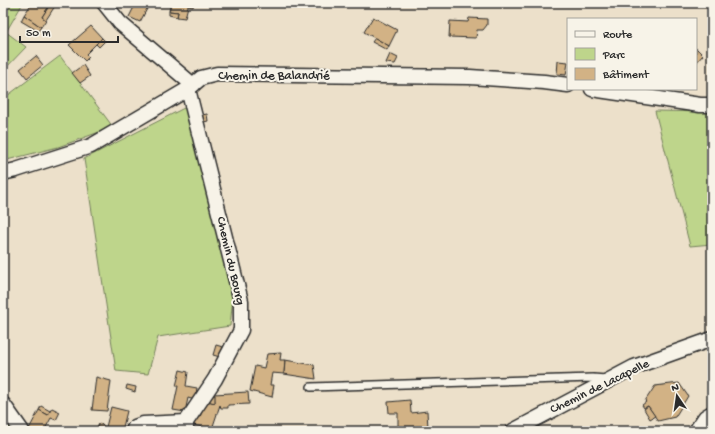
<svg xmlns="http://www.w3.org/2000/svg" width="715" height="434" viewBox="0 0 715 434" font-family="'Gochi Hand',sans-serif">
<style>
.green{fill:#bed58b;stroke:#74805b}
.building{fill:#d2b285;stroke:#2b2b2b}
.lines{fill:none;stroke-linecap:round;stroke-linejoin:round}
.lane-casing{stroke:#2b2b2b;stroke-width:10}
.street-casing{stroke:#2b2b2b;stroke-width:17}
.secondary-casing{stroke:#2b2b2b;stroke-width:22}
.lane{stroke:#f7f3e8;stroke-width:7}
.street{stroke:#f7f3e8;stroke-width:14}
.secondary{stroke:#f7f3e8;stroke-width:19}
.labels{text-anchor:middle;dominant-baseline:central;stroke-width:4;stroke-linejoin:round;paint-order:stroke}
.street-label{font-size:13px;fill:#2b2b2b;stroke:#f7f3e8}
</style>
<rect width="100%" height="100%" fill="#ece0ca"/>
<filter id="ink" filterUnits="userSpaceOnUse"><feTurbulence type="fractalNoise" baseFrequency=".025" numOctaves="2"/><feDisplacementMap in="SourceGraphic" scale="8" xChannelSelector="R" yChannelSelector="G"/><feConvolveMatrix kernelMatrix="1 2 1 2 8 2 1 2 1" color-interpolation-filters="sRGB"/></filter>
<g filter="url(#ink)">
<g class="green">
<polygon points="3,3 23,3 6,32 26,47 3,71"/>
<polygon points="60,56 113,127 58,147 3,161 3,99"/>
<polygon points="186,107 233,297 230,326 158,337 148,374 116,371 84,159"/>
<polygon points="655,111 712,112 712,244 690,246"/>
<polygon points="3,410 20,431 3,431"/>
</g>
<g class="building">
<polygon points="32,3 51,3 42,17 46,20 41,27 24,15"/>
<polygon points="51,3 55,6 46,20 42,17"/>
<polygon points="136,3 145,3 149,5 140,22 129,17"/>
<polygon points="171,3 194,3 193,7 188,6 185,18 177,17 178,12 169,11"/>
<polygon points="169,11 178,12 177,17 169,15"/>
<polygon points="24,15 41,27 38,31 21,21"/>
<polygon points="373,17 397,30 389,46 364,32"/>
<polygon points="469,18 487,19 487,25 483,30 477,30 476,38 449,37 450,21 468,22"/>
<polygon points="91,26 102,38 86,54 89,57 85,61 69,45"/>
<polygon points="102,38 105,41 99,47 96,44"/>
<polygon points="375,38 389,46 387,50 372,42"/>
<polygon points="696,48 703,55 696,63"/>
<polygon points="390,54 398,58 395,64 386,63"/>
<polygon points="36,56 43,65 27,78 20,69"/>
<polygon points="558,61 568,62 566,75 557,74"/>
<polygon points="83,65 90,76 80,83 72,73"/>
<polygon points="207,114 208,121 204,122 202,115"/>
<polygon points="216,345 223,347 220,357 213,355"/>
<polygon points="281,353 280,360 285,360 284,374 272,373 270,385 274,385 272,397 250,391 255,366 264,368 267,354"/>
<polygon points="285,360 314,365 316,379 284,374"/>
<polygon points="180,370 188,372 186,386 197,388 195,400 188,398 185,412 173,410 178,386 176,386"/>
<polygon points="96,377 111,381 107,411 92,410"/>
<polygon points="679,383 688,396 675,417 658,421 648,406 644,408 642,405 646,402 645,401 655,386"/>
<polygon points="127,385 136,387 135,392 126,389"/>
<polygon points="248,392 249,404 228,405 228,408 221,408 220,405 212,429 193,425 196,416 200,417 206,400 215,403 214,394"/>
<polygon points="211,395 215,395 215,403 207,401"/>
<polygon points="410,400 411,413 427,411 428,428 411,429 411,431 398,431 398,413 389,413 388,402"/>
<polygon points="41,406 50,411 48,415 39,410"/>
<polygon points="648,406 655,416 650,419 644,409"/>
<polygon points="111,407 127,411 122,431 106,427"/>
<polygon points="52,408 60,412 56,420 51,418 44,431 28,431 39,410 48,415"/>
<polygon points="99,423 112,431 95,431"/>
<polygon points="422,428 422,431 411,431 411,429"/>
</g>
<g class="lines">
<g class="lane-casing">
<polyline id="lane" points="311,387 593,378 606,379"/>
</g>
<g class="street-casing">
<g id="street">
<polyline points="104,3 120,23 193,85"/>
<polyline points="592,89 700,105 712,105"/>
<polyline points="3,173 16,170 91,146 188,89 201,78 217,74 470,77 544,82 568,85"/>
<polyline points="3,404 22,431"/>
<polyline points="186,422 215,379 241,330 241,301 188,89"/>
<polyline points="133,431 135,427 143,424 186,422 186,431"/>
<polyline points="513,431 634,367 712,339"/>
</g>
</g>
<g class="secondary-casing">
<polyline id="secondary" points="699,431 707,419 712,416"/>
</g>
<use href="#lane" class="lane"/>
<use href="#street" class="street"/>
<use href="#secondary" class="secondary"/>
</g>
</g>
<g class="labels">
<g class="street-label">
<text x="274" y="76">Chemin de Balandrié</text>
<text transform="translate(230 261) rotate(77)">Chemin du Bourg</text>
<text transform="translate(600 387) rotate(-26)">Chemin de Lacapelle</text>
</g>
</g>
<rect width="715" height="434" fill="none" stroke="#f7f3e8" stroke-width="16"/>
<rect x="8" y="8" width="699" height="418" fill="none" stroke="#2b2b2b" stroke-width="1.5" filter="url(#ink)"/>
<rect x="567" y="18" width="130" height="72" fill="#f7f3e8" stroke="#a5a39c"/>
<rect x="575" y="31" width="20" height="6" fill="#f7f3e8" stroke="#a5a39c"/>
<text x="603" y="38" font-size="12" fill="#2b2b2b">Route</text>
<rect x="575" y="48" width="20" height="12" fill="#bed58b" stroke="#a5a39c"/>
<text x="603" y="58" font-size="12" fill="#2b2b2b">Parc</text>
<rect x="575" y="68" width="20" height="12" fill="#d2b285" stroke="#a5a39c"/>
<text x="603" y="78" font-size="12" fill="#2b2b2b">Bâtiment</text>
<g transform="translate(677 396) rotate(347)" stroke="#f7f3e8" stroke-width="3" paint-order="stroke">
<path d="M0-3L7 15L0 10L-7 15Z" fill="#2b2b2b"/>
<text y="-6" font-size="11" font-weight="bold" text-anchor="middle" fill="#2b2b2b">N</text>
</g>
<path d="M20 36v6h98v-6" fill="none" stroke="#2b2b2b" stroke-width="2"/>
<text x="26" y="36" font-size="12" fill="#2b2b2b" stroke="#f7f3e8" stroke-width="3" paint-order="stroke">50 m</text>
</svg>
